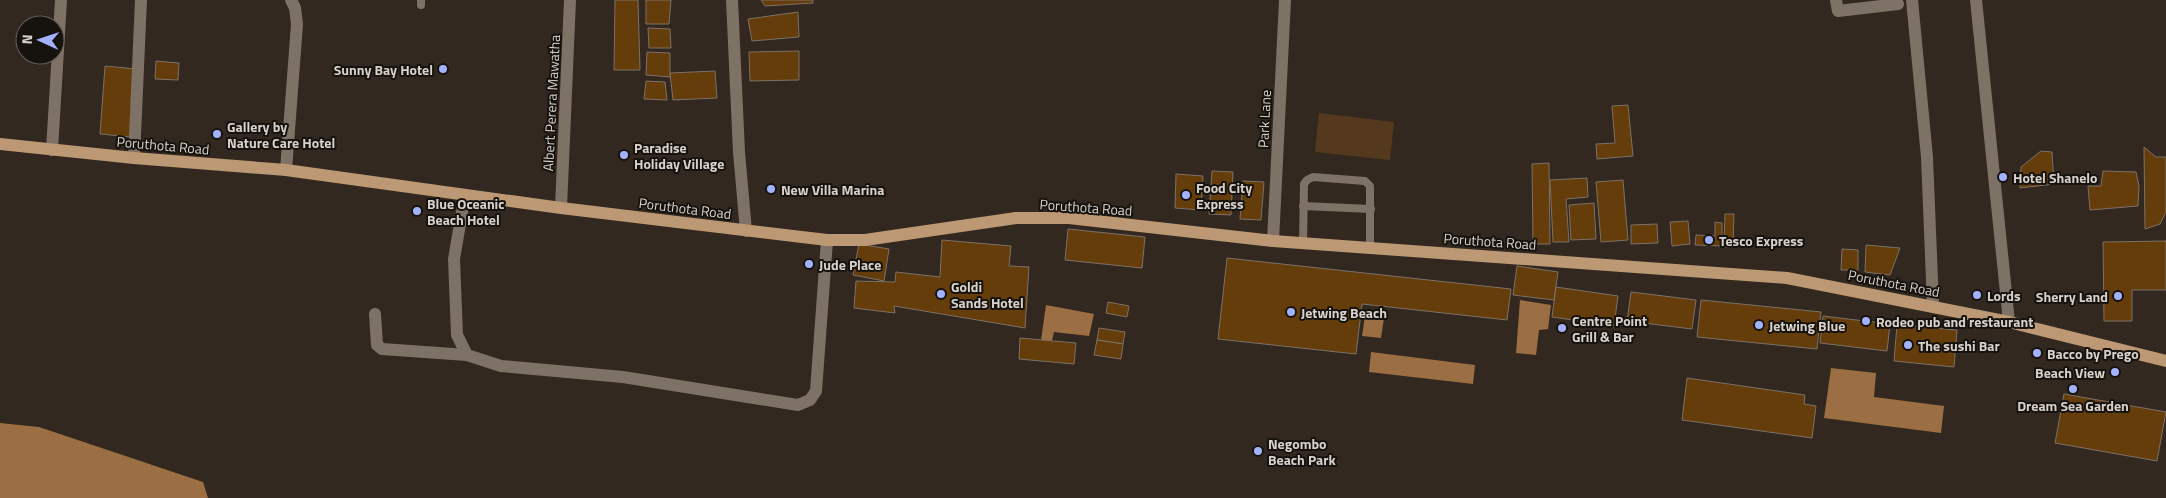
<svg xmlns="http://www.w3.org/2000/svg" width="2166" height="498" viewBox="0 0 2166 498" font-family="'Titillium Web',sans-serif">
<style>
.green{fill:#54391e}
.water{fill:#9b6f43}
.building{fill:#653d0b;stroke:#7d7166}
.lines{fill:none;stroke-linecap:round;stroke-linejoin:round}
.lane{stroke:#7e7267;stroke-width:8}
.street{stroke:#7e7267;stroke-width:12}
.primary{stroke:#bc9874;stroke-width:12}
.poi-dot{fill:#a3b2fd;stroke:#16120e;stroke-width:2}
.labels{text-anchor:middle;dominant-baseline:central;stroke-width:4;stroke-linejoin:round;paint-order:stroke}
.poi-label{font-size:14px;font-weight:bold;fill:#d8d1cb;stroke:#16120e;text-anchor:start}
.street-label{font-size:14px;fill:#d8d1cb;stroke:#16120e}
</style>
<rect width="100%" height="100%" fill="#32281f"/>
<polygon class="green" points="1319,113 1394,122 1390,160 1315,152"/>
<g class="water">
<polygon points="1520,300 1551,305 1548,329 1539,330 1536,355 1516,353"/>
<polygon points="1046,305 1094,314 1089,336 1054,332 1052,341 1041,340"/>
<polygon points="1365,316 1384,318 1381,338 1362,336"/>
<polygon points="1371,352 1475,365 1473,384 1369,372"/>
<polygon points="1831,368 1876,373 1874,397 1944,406 1941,433 1824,418"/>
<polygon points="0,423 39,427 203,482 208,498 0,498"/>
</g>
<g class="building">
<polygon points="615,0 638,0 640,70 614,70"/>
<polygon points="646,0 671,0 669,24 646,24"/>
<polygon points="761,0 813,0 813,3 765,6"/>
<polygon points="798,12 799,37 752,41 748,19"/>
<polygon points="648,28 670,29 671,48 649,48"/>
<polygon points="799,51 799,80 750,81 749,52"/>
<polygon points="647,52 670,53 670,77 646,75"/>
<polygon points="156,61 179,63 178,80 155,79"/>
<polygon points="105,66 137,69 132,137 100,134"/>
<polygon points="715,71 717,98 673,100 670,73"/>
<polygon points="646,81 665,82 667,100 644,99"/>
<polygon points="1628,105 1633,156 1597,159 1596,144 1615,143 1612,106"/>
<polygon points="2144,147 2156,157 2166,157 2166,212 2160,224 2145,229"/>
<polygon points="2041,151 2052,152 2054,184 2020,188 2021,167"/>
<polygon points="1549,163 1550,244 1533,244 1532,164"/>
<polygon points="1212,171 1233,172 1231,215 1209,214"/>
<polygon points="2103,171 2136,172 2139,186 2138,206 2090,210 2088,186 2101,186"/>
<polygon points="1176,174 1203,176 1201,210 1175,208"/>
<polygon points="1587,178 1588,197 1566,199 1569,242 1553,242 1550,180"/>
<polygon points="1623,180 1628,240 1601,242 1596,182"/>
<polygon points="1243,181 1264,182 1261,220 1240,219"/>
<polygon points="1594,203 1596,239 1571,240 1569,205"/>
<polygon points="1725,214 1734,214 1733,247 1724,247"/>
<polygon points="1688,221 1690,244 1672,246 1670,222"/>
<polygon points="1715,222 1722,223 1722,246 1695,245 1696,235 1715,236"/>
<polygon points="1657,224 1658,243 1631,244 1631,225"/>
<polygon points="1068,229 1145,237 1142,268 1065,260"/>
<polygon points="942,240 1011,246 1009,266 1029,267 1025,328 894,306 895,313 854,308 856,281 895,282 896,272 940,277"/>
<polygon points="2166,241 2166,290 2132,290 2132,321 2104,321 2103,242"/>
<polygon points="859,244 889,249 884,281 853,275"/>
<polygon points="1866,245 1900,248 1890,275 1865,272"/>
<polygon points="1842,249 1858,250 1858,270 1841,270"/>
<polygon points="1227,258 1511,289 1507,320 1362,304 1356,354 1218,339"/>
<polygon points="1517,266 1558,272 1554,300 1513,295"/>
<polygon points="1556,287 1618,296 1614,326 1552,317"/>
<polygon points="1631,292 1696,300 1692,329 1627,321"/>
<polygon points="1701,300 1821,312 1817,349 1697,337"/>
<polygon points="1108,302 1129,306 1127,317 1106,313"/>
<polygon points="1823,316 1890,324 1887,351 1820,343"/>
<polygon points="1897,325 1957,330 1954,367 1894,361"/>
<polygon points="1099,328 1125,332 1123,344 1097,340"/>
<polygon points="1020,338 1076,343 1074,364 1019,359"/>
<polygon points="1097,340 1123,344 1121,359 1094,355"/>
<polygon points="1687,378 1805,395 1804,404 1816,406 1812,438 1682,420"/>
<polygon points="2064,394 2166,412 2157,461 2055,443"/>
</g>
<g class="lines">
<g class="lane">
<polyline points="421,5 421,0"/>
<polyline points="1303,206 1371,209"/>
<polyline points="1303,243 1304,184 1307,180 1313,177 1365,181 1370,186 1370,247"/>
</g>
<g class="street">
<polyline points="732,0 739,152 746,231"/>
<polyline points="1836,0 1838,11 1898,4"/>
<polyline points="1912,0 1927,157 1933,305"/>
<polyline points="1976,0 2009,322"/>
<polyline points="52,150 61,0"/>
<polyline points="134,158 141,0"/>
<polyline points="286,170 297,24 295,8 291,0"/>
<polyline points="465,195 454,259 457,335 467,355 501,366 623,377 798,405 810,400 816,391 827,240"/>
<polyline points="561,208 570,0"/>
<polyline points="1273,241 1285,0"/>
<polyline points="375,314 377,345 382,349 467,355"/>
</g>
<polyline class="primary" points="0,144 134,158 286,170 561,208 827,240 865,240 1016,218 1069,218 1273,241 1787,278 2009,322 2166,361"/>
</g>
<g class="poi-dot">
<circle cx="443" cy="69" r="5"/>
<circle cx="217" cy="134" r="5"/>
<circle cx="624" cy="155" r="5"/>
<circle cx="2003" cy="177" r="5"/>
<circle cx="771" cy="189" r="5"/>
<circle cx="1186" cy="195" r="5"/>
<circle cx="417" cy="211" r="5"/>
<circle cx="1709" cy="240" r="5"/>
<circle cx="809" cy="264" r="5"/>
<circle cx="941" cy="294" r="5"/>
<circle cx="1977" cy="295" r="5"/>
<circle cx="2118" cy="296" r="5"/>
<circle cx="1291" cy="312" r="5"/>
<circle cx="1866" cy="321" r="5"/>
<circle cx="1759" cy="325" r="5"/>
<circle cx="1562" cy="328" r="5"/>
<circle cx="1908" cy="345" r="5"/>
<circle cx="2037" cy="353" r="5"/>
<circle cx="2115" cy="372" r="5"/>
<circle cx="2073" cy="389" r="5"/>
<circle cx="1258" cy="451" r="5"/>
</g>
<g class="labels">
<g class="poi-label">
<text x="433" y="69" text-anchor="end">Sunny Bay Hotel</text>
<text x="227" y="126">Gallery by<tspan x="227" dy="16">Nature Care Hotel</tspan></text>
<text x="634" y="147">Paradise<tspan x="634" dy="16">Holiday Village</tspan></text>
<text x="2013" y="177">Hotel Shanelo</text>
<text x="1196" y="187">Food City<tspan x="1196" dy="16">Express</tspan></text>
<text x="781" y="189">New Villa Marina</text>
<text x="427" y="203">Blue Oceanic<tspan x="427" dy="16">Beach Hotel</tspan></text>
<text x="1719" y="240">Tesco Express</text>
<text x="819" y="264">Jude Place</text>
<text x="951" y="286">Goldi<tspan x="951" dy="16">Sands Hotel</tspan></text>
<text x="1987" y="295">Lords</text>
<text x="2108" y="296" text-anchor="end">Sherry Land</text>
<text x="1301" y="312">Jetwing Beach</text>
<text x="1572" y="320">Centre Point<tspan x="1572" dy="16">Grill &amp; Bar</tspan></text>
<text x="1876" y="321">Rodeo pub and restaurant</text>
<text x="1769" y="325">Jetwing Blue</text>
<text x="1918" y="345">The sushi Bar</text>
<text x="2047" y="353">Bacco by Prego</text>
<text x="2105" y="372" text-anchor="end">Beach View</text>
<text x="2073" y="405" text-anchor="middle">Dream Sea Garden</text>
<text x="1268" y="443">Negombo<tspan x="1268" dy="16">Beach Park</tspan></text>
</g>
<g class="street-label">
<text transform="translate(551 103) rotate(-87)">Albert Perera Mawatha</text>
<text transform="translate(1264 119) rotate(-87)">Park Lane</text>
<text transform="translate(163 145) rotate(5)">Poruthota Road</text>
<text transform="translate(1086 207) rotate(4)">Poruthota Road</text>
<text transform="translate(685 208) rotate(7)">Poruthota Road</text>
<text transform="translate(1490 241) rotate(4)">Poruthota Road</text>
<text transform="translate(1894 283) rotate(11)">Poruthota Road</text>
</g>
</g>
<g transform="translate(40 40) rotate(273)"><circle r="24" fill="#16120e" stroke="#645e5a"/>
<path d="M0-4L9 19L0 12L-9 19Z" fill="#a3b2fd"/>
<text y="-8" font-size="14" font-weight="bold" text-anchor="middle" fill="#d8d1cb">N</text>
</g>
</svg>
